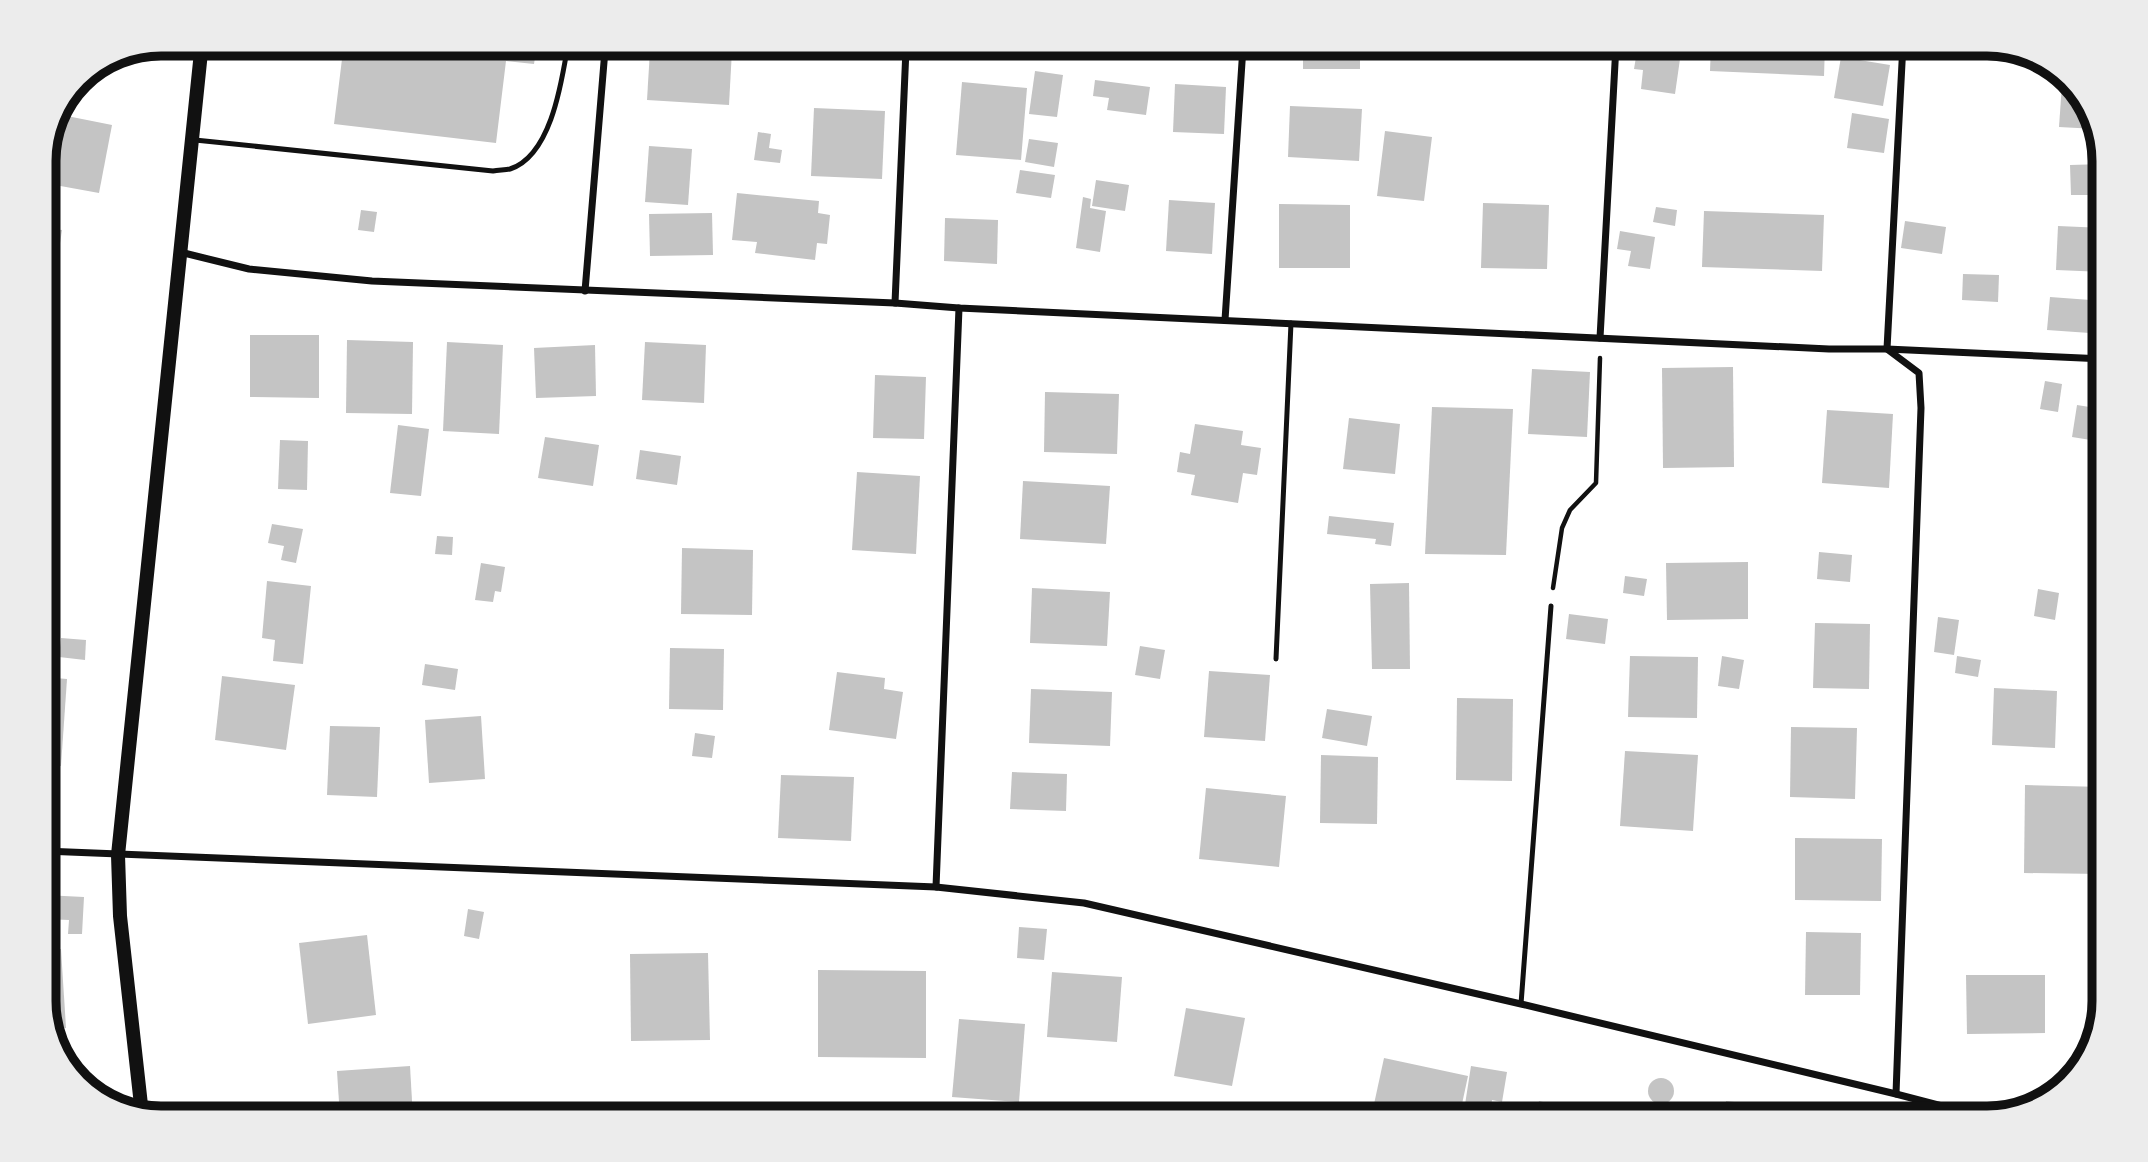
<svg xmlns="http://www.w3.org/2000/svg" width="2148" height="1162" viewBox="0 0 2148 1162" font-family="'Fira Sans Condensed',sans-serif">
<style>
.building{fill:#c4c4c4}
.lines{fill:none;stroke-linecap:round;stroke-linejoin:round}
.path{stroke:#111;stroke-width:4.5}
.service{stroke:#111;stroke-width:5}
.minor{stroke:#111;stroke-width:7}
.secondary{stroke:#111;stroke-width:14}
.rim{fill:none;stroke:#111;stroke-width:9}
</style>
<rect width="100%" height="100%" fill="#fff"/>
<g class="building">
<polygon points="1638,45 1682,45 1675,94 1641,89 1643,70 1634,69"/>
<polygon points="1711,45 1825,45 1824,76 1710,71"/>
<polygon points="1231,47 1231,54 1171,52 1171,48"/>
<rect x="1303" y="47" width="57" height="22"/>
<polygon points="650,50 732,50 729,105 647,100"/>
<polygon points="343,51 440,51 475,55 475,51 536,51 534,64 506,61 496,143 334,124"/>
<polygon points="1841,57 1890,65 1883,106 1834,98"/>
<polygon points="1035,71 1063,75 1057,117 1029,114"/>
<polygon points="1095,80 1150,87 1146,115 1107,110 1109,98 1093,96"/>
<polygon points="962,82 1027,88 1021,160 956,155"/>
<polygon points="1175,84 1226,87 1224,134 1173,132"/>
<polygon points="2062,84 2071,84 2085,96 2096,129 2059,127"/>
<polygon points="1290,106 1362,109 1359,161 1288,157"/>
<polygon points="814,108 885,111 882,179 811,176"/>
<polygon points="1852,113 1889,119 1884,153 1847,148"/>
<polygon points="62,115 112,125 99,193 44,183 44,154"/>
<polygon points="1385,131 1432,137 1424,201 1377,196"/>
<polygon points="758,132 771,134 769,148 782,150 780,163 754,160"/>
<polygon points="1029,139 1058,143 1054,167 1025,162"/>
<polygon points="649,146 692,149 688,205 645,202"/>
<polygon points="2104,164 2104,195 2071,195 2070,165"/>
<polygon points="1020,170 1055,175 1051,198 1016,193"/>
<polygon points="1096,180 1129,185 1125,211 1092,206"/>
<polygon points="737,193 819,201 818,213 830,215 827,244 817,243 815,260 755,253 757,242 732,240"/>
<polygon points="1083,197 1091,199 1090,208 1106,211 1100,252 1076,248"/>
<polygon points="1169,200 1215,203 1212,254 1166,251"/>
<polygon points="1483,203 1549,205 1547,269 1481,268"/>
<polygon points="1279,204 1350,205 1350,268 1279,268"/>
<polygon points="1656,207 1677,210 1675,226 1653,222"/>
<polygon points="361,210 377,212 374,232 358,230"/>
<polygon points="1704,211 1824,215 1822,271 1702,267"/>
<polygon points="712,213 713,255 650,256 649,214"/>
<polygon points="945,218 998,220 997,264 944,261"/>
<polygon points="1905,221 1946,227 1942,254 1901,248"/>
<polygon points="2058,226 2104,228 2104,272 2056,270"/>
<polygon points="44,228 62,230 46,337 44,337"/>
<polygon points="1620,231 1655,237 1650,269 1628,266 1631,251 1617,249"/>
<polygon points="1963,274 1999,275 1998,302 1962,300"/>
<polygon points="2050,297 2104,301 2104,334 2047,330"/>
<polygon points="250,335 319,335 319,398 250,397"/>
<polygon points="347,340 413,342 412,414 346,413"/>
<polygon points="447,342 503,345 499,434 443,431"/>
<polygon points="645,342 706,345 704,403 642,400"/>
<polygon points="595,345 596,396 536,398 534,348"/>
<polygon points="1733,367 1734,467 1663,468 1662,368"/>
<polygon points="1532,369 1590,372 1587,437 1528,434"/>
<polygon points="875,375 926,377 924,439 873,438"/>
<polygon points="2045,381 2062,384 2058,412 2040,409"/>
<polygon points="1045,392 1119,394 1117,454 1044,452"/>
<polygon points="2077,405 2102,409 2097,441 2072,437"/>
<polygon points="1432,407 1513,409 1506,555 1425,554"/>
<polygon points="1827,410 1893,414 1889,488 1822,483"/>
<polygon points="1349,418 1400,424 1395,474 1343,469"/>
<polygon points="1195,424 1243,431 1241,445 1261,448 1257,475 1243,473 1238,503 1191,495 1195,475 1177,472 1180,452 1190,454"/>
<polygon points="398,425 429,429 421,496 390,493"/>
<polygon points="545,437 599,445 593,486 538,478"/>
<polygon points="280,440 308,441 307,490 278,489"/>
<polygon points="640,450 681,456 677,485 636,479"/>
<polygon points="857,472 920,476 916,554 852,550"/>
<polygon points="1023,481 1110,486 1106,544 1020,539"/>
<polygon points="1329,516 1394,523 1391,546 1375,544 1376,539 1327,534"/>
<polygon points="272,524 303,529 296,563 281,560 284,546 268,543"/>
<polygon points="437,536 453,537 452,555 435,554"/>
<polygon points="682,548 753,550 752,615 681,614"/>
<polygon points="1819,552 1852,555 1850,582 1817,579"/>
<polygon points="1748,562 1748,619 1667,620 1666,563"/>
<polygon points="481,563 505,567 501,592 495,591 493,602 475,600"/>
<polygon points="1625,576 1647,579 1644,596 1623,593"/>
<polygon points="267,581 311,586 303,664 273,661 275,640 262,638"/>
<polygon points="1409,583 1410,669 1372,669 1370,584"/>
<polygon points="1032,588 1110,592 1107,646 1030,643"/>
<polygon points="2038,589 2059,593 2055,620 2034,616"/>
<polygon points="1569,614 1608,619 1605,644 1566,639"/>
<polygon points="1938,617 1959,620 1954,655 1934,652"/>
<polygon points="1815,623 1870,624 1869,689 1813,688"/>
<polygon points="61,638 86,640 85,660 59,657"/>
<polygon points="1140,646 1165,650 1160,679 1135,675"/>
<polygon points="670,648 724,649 723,710 669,709"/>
<polygon points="1630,656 1698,657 1697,718 1628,717"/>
<polygon points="1722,656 1744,660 1739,689 1718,686"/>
<polygon points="1957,656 1981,660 1978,677 1955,673"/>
<polygon points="425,664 458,669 455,690 422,685"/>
<polygon points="1209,671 1270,675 1265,741 1204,737"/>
<polygon points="837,672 885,678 884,689 903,692 896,739 829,730"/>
<polygon points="222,676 295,685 286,750 215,740"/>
<polygon points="44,677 67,679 61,766 44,765"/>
<polygon points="1994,688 2057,691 2055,748 1992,745"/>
<polygon points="1031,689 1112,692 1110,746 1029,743"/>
<polygon points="1457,698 1513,699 1512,781 1456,780"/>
<polygon points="1327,709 1372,716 1367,746 1322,738"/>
<polygon points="481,716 485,779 429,783 425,720"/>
<polygon points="330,726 380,727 377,797 327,795"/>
<polygon points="1791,727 1857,728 1855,799 1790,797"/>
<polygon points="695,733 715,736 712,758 692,756"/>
<polygon points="1625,751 1698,755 1693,831 1620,826"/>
<polygon points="1321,755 1378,757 1377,824 1320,823"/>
<polygon points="1012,772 1067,774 1066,811 1010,809"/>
<polygon points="781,775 854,777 851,841 778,838"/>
<polygon points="2025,785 2103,787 2101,874 2024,873"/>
<polygon points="1206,788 1286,796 1279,867 1199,859"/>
<polygon points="1795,838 1882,839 1881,901 1795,900"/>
<polygon points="44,895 84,897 82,934 68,934 69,920 44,919"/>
<polygon points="468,909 484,912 479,939 464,936"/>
<polygon points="1019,927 1047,929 1044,960 1017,958"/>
<polygon points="1806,932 1861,933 1860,995 1805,995"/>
<polygon points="367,935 376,1015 308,1024 299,943"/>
<polygon points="61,949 66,1028 51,1029 44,1009 44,950"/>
<polygon points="708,953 710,1040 631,1041 630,954"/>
<polygon points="818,970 926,971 926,1058 818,1057"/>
<polygon points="1052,972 1122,977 1117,1042 1047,1037"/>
<polygon points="1966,975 2045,975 2045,1033 1967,1034"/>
<polygon points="1186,1008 1245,1018 1232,1086 1174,1076"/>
<polygon points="959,1019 1025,1024 1019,1102 952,1097"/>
<polygon points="1384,1058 1468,1076 1459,1118 1371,1118"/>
<polygon points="410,1066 413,1118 340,1118 337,1071"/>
<polygon points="1471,1066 1507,1072 1502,1102 1492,1100 1490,1115 1464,1111"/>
<circle cx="1661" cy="1091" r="13"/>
<polygon points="1539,1101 1605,1117 1604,1118 1535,1118"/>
<polygon points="1726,1101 1743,1103 1741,1118 1723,1118"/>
</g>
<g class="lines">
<polyline class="path" points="1553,588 1562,528 1570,510 1596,483 1600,358"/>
<g class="service">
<path d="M195,140L493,171C498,170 505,170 510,169C550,156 561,86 567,50"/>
<polyline points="1276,659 1291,323"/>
<polyline points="1521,1004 1551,606"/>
</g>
<g class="minor">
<polyline points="180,252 249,269 372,281 895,303 959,308 1829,349 1887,349 2104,359"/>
<polyline points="585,291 605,50"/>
<polyline points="895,303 906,49"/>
<polyline points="1225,320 1243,47"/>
<polyline points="1600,338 1616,45"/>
<polyline points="44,851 936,887 1084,903 1521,1004 1896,1094 1988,1118"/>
<polyline points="936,887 959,308"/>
<polyline points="1896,1094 1921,408 1919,373 1887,349 1903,44"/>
</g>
<polyline class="secondary" points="142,1114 120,916 118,855 201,52"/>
</g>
<path d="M0 0H2148V1162H0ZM161 56H1987A105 105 0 0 1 2092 161V1001A105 105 0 0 1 1987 1106H161A105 105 0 0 1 56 1001V161A105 105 0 0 1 161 56Z" fill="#ececec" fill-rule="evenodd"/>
<path class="rim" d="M161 56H1987A105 105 0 0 1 2092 161V1001A105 105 0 0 1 1987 1106H161A105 105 0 0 1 56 1001V161A105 105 0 0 1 161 56Z"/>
</svg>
